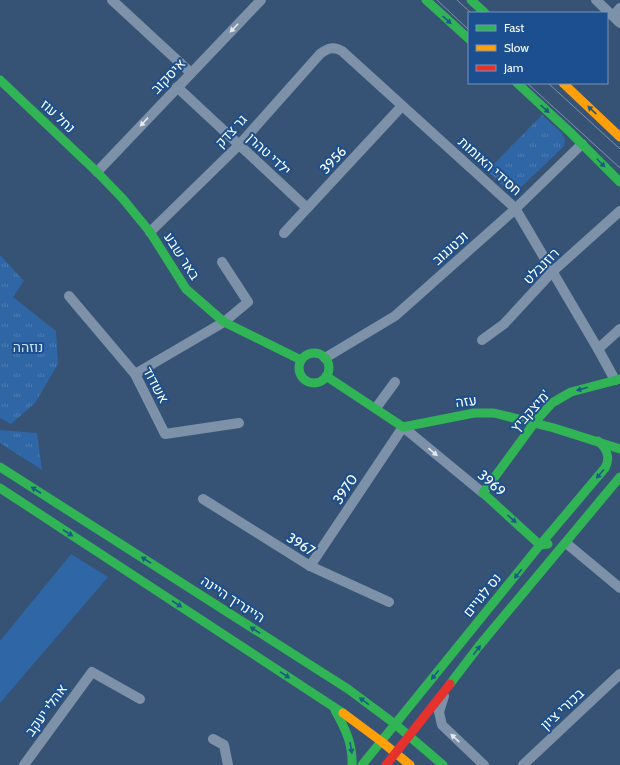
<svg xmlns="http://www.w3.org/2000/svg" width="620" height="765" viewBox="0 0 620 765" font-family="Cabin,Heebo,sans-serif">
<style>
.green{fill:#2f66a5}
.park{fill:url(#park-tufts)}
.lines{fill:none;stroke-linecap:round;stroke-linejoin:round}
.street{stroke:#7d92a8;stroke-width:10}
.fast{stroke:#30b455;stroke-width:9}
.slow{stroke:#ff9f0a;stroke-width:9}
.jam{stroke:#e5322d;stroke-width:9}
.tram{stroke:#7e92a7;stroke-width:1}
.oneway{fill:#1d5989}
.oneway2{fill:#e5e9ee}
.labels{text-anchor:middle;dominant-baseline:central;stroke-width:4;stroke-linejoin:round;paint-order:stroke}
.street-label{font-size:14px;fill:#fff;stroke:#1b4f8f}
.park-label{font-size:14px;fill:#cfe3fa;stroke:#1b4f8f}
</style>
<defs>
<pattern id="park-tufts" width="24" height="20" patternUnits="userSpaceOnUse"><rect width="24" height="20" fill="#2f66a5"/><path d="M3 7l-1-3M5 7V3M7 7l1-3M15 17l-1-3M17 17v-4M19 17l1-3" fill="none" stroke="#4e7db2"/></pattern>
</defs>
<rect width="100%" height="100%" fill="#365274"/>
<polygon class="green" points="71,554 108,577 0,703 0,641"/>
<g class="park">
<polygon points="542,115 562,133 565,140 564,146 513,195 487,171"/>
<polygon points="0,255 24,281 13,297 56,331 58,364 35,403 11,424 0,418"/>
<polygon points="0,430 37,433 42,470 0,443"/>
</g>
<g class="lines">
<g class="street">
<polyline points="112,0 191,73"/>
<polyline points="596,0 620,23"/>
<polyline points="613,16 620,8"/>
<polyline points="177,87 307,208"/>
<polyline points="97,172 261,0"/>
<path d="M150,232L239,145L320,54C328,48 333,46 342,51L515,208L598,349L615,380"/>
<polyline points="284,233 402,106"/>
<polyline points="69,296 135,374 165,434 239,423"/>
<polyline points="482,340 504,324 552,272 620,211"/>
<polyline points="598,349 620,329"/>
<polyline points="325,358 395,316 512,212 582,144"/>
<polyline points="135,374 224,322 248,302 222,262"/>
<polyline points="376,408 395,382"/>
<polyline points="203,499 310,566 389,602"/>
<polyline points="566,543 620,588"/>
<polyline points="310,566 403,427 483,493"/>
<polyline points="444,696 439,712 442,725 484,765"/>
<polyline points="213,739 224,745 228,765"/>
<polyline points="24,765 92,672 140,699"/>
<polyline points="523,765 620,674"/>
</g>
<g class="fast">
<polyline points="426,0 469,39"/>
<polyline points="471,0 485,13"/>
<polyline points="0,80 97,172 123,199 150,232 186,289 224,322 301,360"/>
<polyline points="517,83 570,132 620,182"/>
<circle cx="314" cy="368" r="15"/>
<polyline points="326,376 403,427 474,413 494,413 554,428 620,449"/>
<polyline points="0,467 348,689 395,724 443,765"/>
<polyline points="0,488 343,713"/>
<polyline points="548,544 540,545 483,493 535,422 552,403 571,392 620,379"/>
<polyline points="450,684 479,646 620,477"/>
<path d="M335,710C345,728 353,744 352,765"/>
<path d="M362,765L540,545L605,468C611,457 607,449 598,441"/>
</g>
<g class="slow">
<polyline points="563,83 620,137"/>
<polyline points="343,713 382,742 410,765"/>
</g>
<polyline class="jam" points="386,765 450,684"/>
<g class="tram">
<polyline points="437,0 469,30"/>
<polyline points="457,0 471,13"/>
<polyline points="527,83 620,168"/>
<polyline points="548,83 620,149"/>
</g>
</g>
<defs><path id="oneway-solid" d="M-6-.8H1V-3.2L6.5 0L1 3.2V.8H-6Z"/></defs>
<g class="oneway">
<use href="#oneway-solid" transform="translate(447 20) rotate(42)"/>
<use href="#oneway-solid" transform="translate(545 109) rotate(42)"/>
<use href="#oneway-solid" transform="translate(592 110) rotate(-137)"/>
<use href="#oneway-solid" transform="translate(601 163) rotate(45)"/>
<use href="#oneway-solid" transform="translate(582 389) rotate(164)"/>
<use href="#oneway-solid" transform="translate(600 474) rotate(130)"/>
<use href="#oneway-solid" transform="translate(36 490) rotate(-147)"/>
<use href="#oneway-solid" transform="translate(512 519) rotate(42)"/>
<use href="#oneway-solid" transform="translate(68 533) rotate(33)"/>
<use href="#oneway-solid" transform="translate(146 560) rotate(-147)"/>
<use href="#oneway-solid" transform="translate(518 574) rotate(129)"/>
<use href="#oneway-solid" transform="translate(177 604) rotate(33)"/>
<use href="#oneway-solid" transform="translate(255 630) rotate(-147)"/>
<use href="#oneway-solid" transform="translate(477 650) rotate(-53)"/>
<use href="#oneway-solid" transform="translate(285 675) rotate(33)"/>
<use href="#oneway-solid" transform="translate(435 675) rotate(129)"/>
<use href="#oneway-solid" transform="translate(364 701) rotate(-144)"/>
<use href="#oneway-solid" transform="translate(351 748) rotate(80)"/>
</g>
<g class="oneway2">
<use href="#oneway-solid" transform="translate(234 28) rotate(134)"/>
<use href="#oneway-solid" transform="translate(144 122) rotate(133)"/>
<use href="#oneway-solid" transform="translate(433 452) rotate(40)"/>
<use href="#oneway-solid" transform="translate(455 738) rotate(-137)"/>
</g>
<g class="labels">
<g class="street-label">
<text transform="translate(168 76) rotate(-46)">איסקוב</text>
<text transform="translate(58 116) rotate(43)">נחל עוז</text>
<text transform="translate(231 131) rotate(-47)">גר צדק</text>
<text transform="translate(269 154) rotate(43)">ילדי טהרן</text>
<text transform="translate(333 160) rotate(-47)">3956</text>
<text transform="translate(490 166) rotate(42)">חסידי האומות</text>
<text transform="translate(450 248) rotate(-42)">וכטנגוב</text>
<text transform="translate(182 256) rotate(57)">באר שבע</text>
<text transform="translate(541 266) rotate(-45)">רוזנבלט</text>
<text transform="translate(156 385) rotate(62)">אשדוד</text>
<text transform="translate(466 401) rotate(-7)">עזה</text>
<text transform="translate(530 411) rotate(-48)">מיצקביץ'</text>
<text transform="translate(492 483) rotate(41)">3969</text>
<text transform="translate(345 489) rotate(-56)">3970</text>
<text transform="translate(301 544) rotate(32)">3967</text>
<text transform="translate(482 595) rotate(-51)">נס לגויים</text>
<text transform="translate(233 599) rotate(33)">היינריך היינה</text>
<text transform="translate(562 709) rotate(-43)">בכורי ציון</text>
<text transform="translate(46 710) rotate(-54)">אהלי יעקב</text>
</g>
<g class="park-label">
<text x="28" y="347">נוזהה</text>
</g>
</g>
<rect x="468" y="12" width="140" height="72" fill="#1b4f8f" stroke="#7695bc"/>
<rect x="476" y="25" width="20" height="6" fill="#30b455" stroke="#7695bc"/>
<text x="504" y="32" font-size="12" fill="#ffffff">Fast</text>
<rect x="476" y="45" width="20" height="6" fill="#ff9f0a" stroke="#7695bc"/>
<text x="504" y="52" font-size="12" fill="#ffffff">Slow</text>
<rect x="476" y="65" width="20" height="6" fill="#e5322d" stroke="#7695bc"/>
<text x="504" y="72" font-size="12" fill="#ffffff">Jam</text>
</svg>
